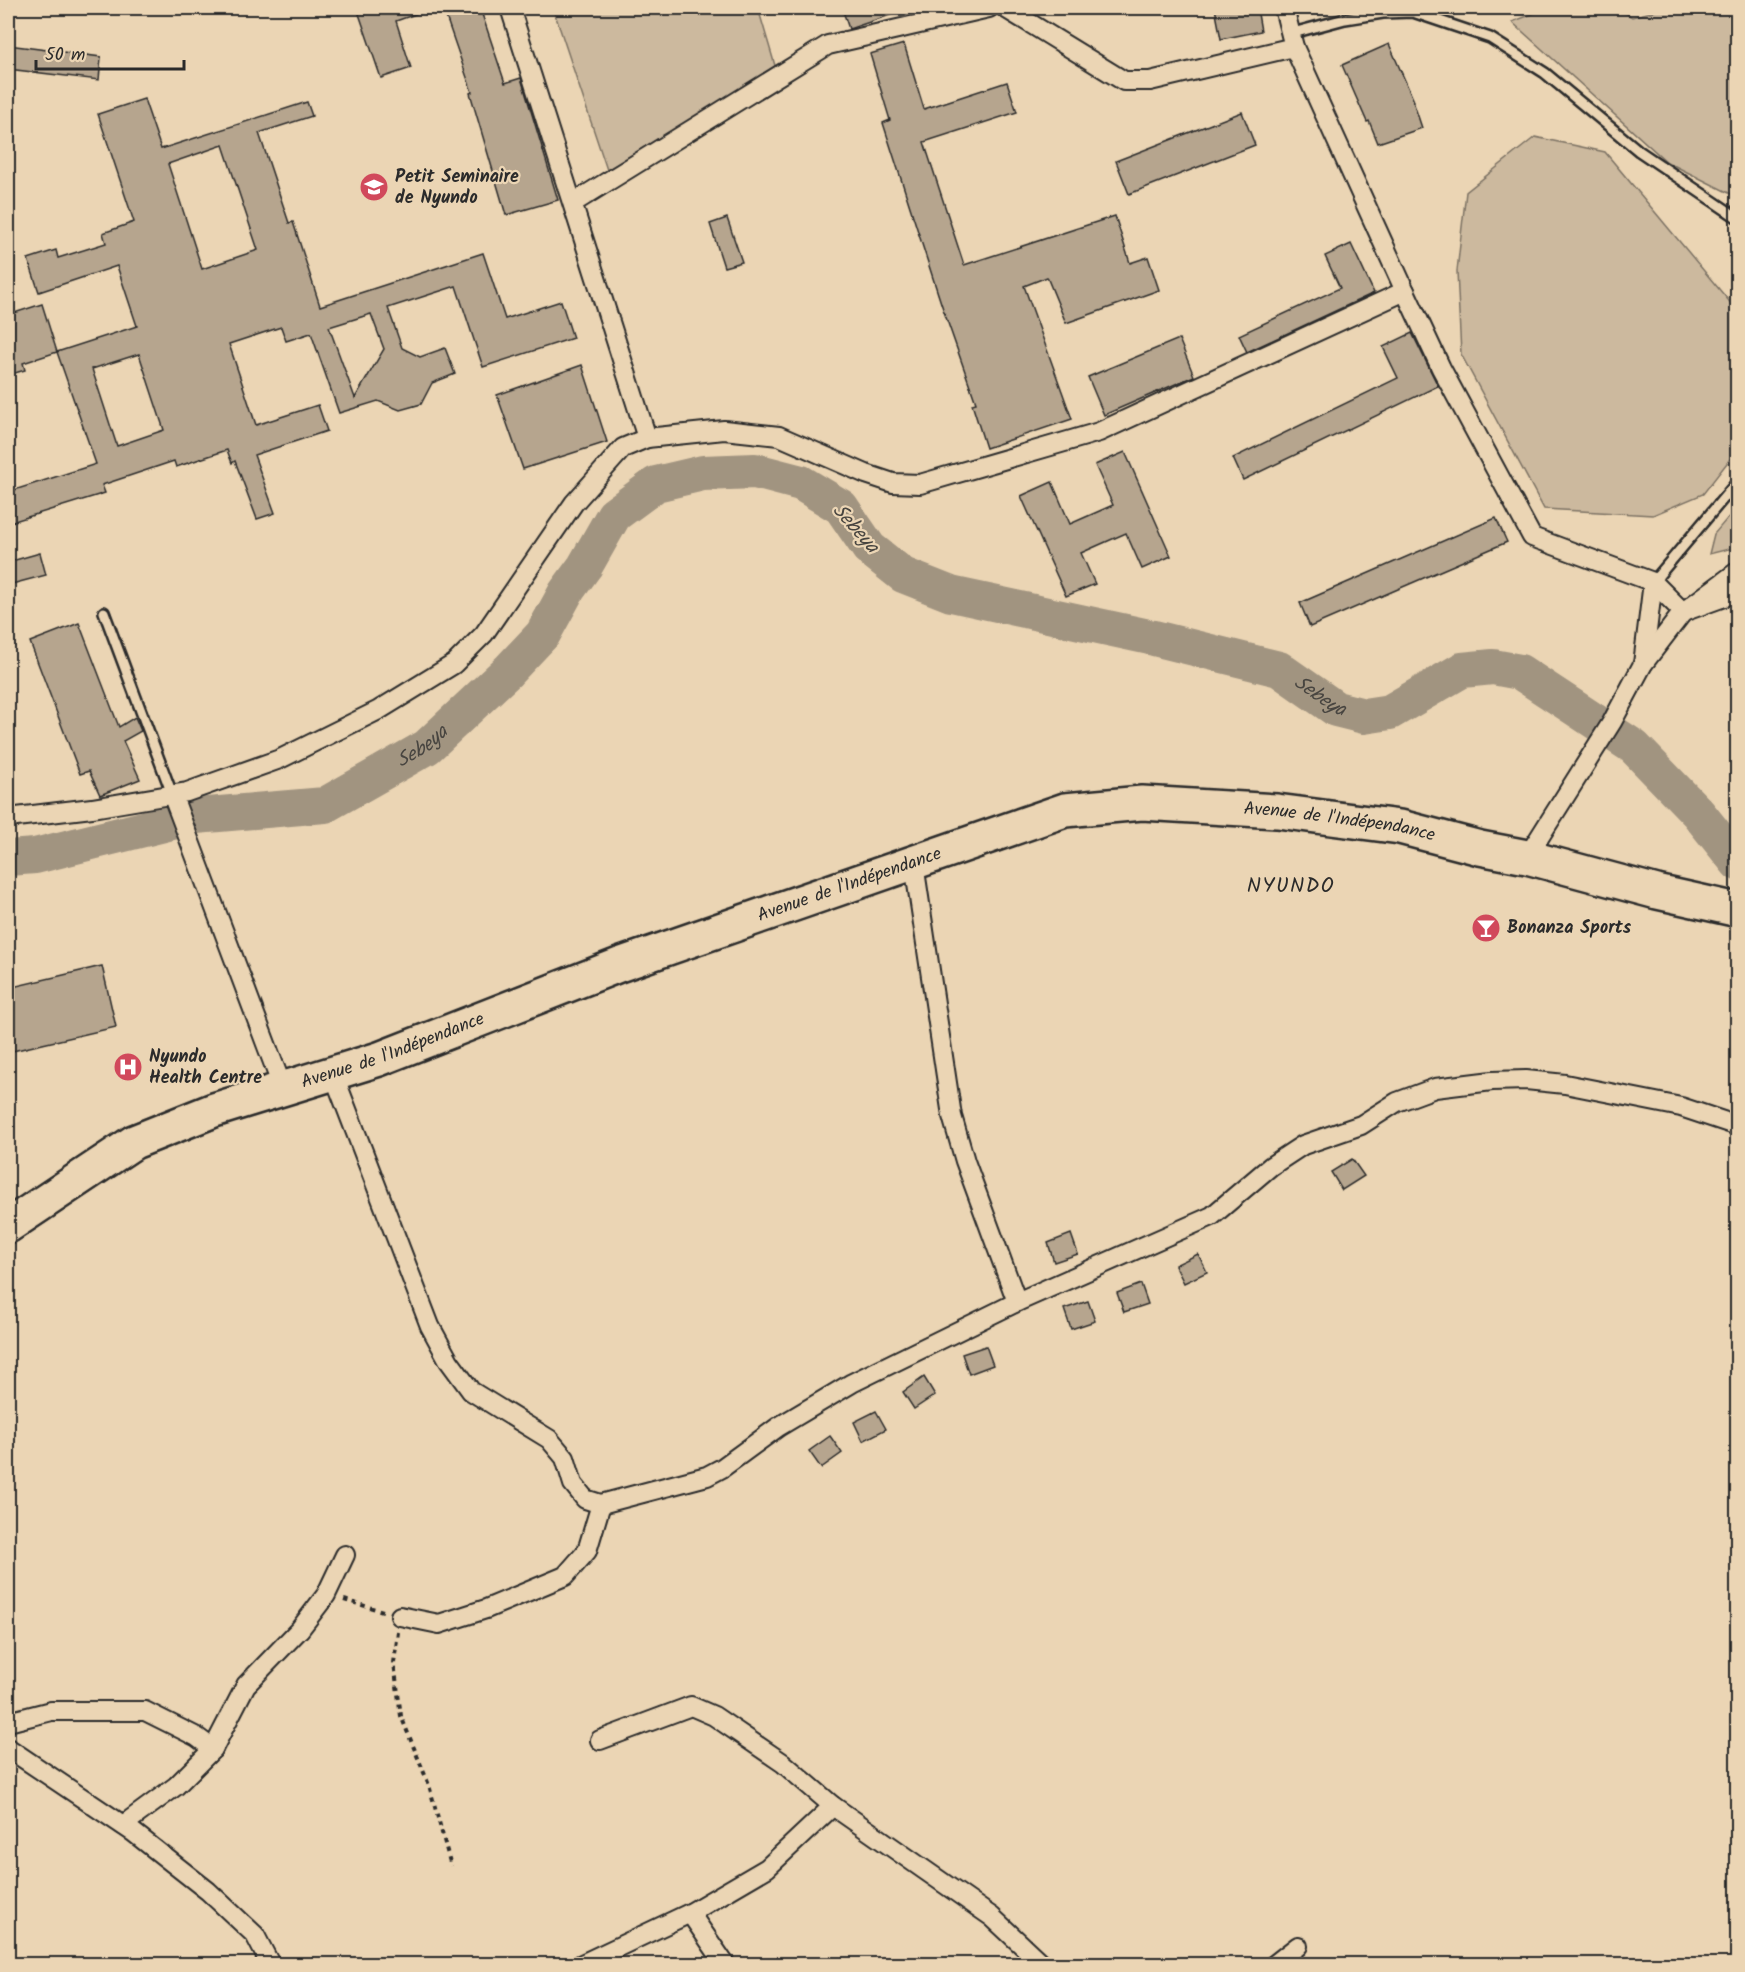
<svg xmlns="http://www.w3.org/2000/svg" width="1745" height="1972" viewBox="0 0 1745 1972" font-family="Kalam,sans-serif">
<style>
.green{fill:#ccb99e;stroke:#7c7264;stroke-width:1.5}
.lines{fill:none;stroke-linecap:round;stroke-linejoin:round}
.river{stroke:#a19480;stroke-width:36}
.building{fill:#b6a58e;stroke:#2b2b2b;stroke-width:1.5;fill-rule:evenodd}
.lane-casing{stroke:#2b2b2b;stroke-width:14}
.street-casing{stroke:#2b2b2b;stroke-width:22}
.highway-casing{stroke:#2b2b2b;stroke-width:38}
.path{stroke:#2b2b2b;stroke-width:4;stroke-dasharray:4.5 4.5;stroke-linecap:butt}
.lane{stroke:#ebd5b4;stroke-width:9}
.street{stroke:#ebd5b4;stroke-width:18}
.highway{stroke:#ebd5b4;stroke-width:33}
.labels{text-anchor:middle;dominant-baseline:central;stroke-width:4.5;stroke-linejoin:round;paint-order:stroke}
.poi-label{font-size:18px;font-weight:bold;fill:#2b2b2b;stroke:#ebd5b4;text-anchor:start}
.street-label{font-size:18px;fill:#2b2b2b;stroke:#ebd5b4}
.water-label{font-size:20px;font-style:italic;fill:#484540;stroke:#ebd5b4}
.quarter-label{font-size:21px;letter-spacing:1.5px;fill:#2b2b2b;stroke:#ebd5b4}
</style>
<rect width="100%" height="100%" fill="#ebd5b4"/>
<filter id="ink" filterUnits="userSpaceOnUse"><feTurbulence type="fractalNoise" baseFrequency=".0167" numOctaves="2"/><feDisplacementMap in="SourceGraphic" scale="12" xChannelSelector="R" yChannelSelector="G"/><feConvolveMatrix kernelMatrix="1 2 1 2 8 2 1 2 1" color-interpolation-filters="sRGB"/></filter>
<g filter="url(#ink)">
<g class="green">
<polygon points="553,8 758,8 776,69 607,170"/>
<polygon points="1548,8 1617,8 1632,17 1655,11 1655,8 1733,8 1732,19 1738,26 1737,197 1667,162 1512,22"/>
<polygon points="1535,137 1605,152 1734,307 1738,365 1737,450 1703,494 1653,515 1544,509 1461,354 1457,271 1466,192"/>
<polygon points="1737,507 1737,547 1709,554 1714,534"/>
</g>
<g class="lines">
<path class="river" id="s1" d="M8,858L35,856L196,816L325,805L427,747L508,671L543,634L566,592L585,566L614,515L656,484L703,473L755,471L801,483L841,507L869,548L903,575L951,594L1154,638L1279,669L1336,709L1364,716L1390,712L1462,670L1493,667L1520,672L1634,747L1698,813L1738,863"/>
</g>
<g class="building">
<polygon points="357,8 427,8 427,10 396,21 411,68 381,78"/>
<polygon points="443,8 480,8 505,83 521,78 558,200 506,215 470,93 472,92"/>
<polygon points="842,8 905,8 905,10 849,29"/>
<polygon points="1215,8 1257,8 1261,31 1221,39"/>
<polygon points="904,44 924,109 1007,82 1017,112 924,142 964,265 1115,216 1130,263 1148,257 1159,290 1066,323 1047,277 1024,286 1072,419 986,448 972,404 976,403 941,303 883,123 890,120 870,54"/>
<polygon points="1389,44 1414,101 1413,101 1422,128 1378,143 1369,121 1367,122 1342,65"/>
<polygon points="8,45 101,57 99,80 8,69"/>
<path d="M144,99L161,149L307,102L312,116L259,133L289,223L293,222L320,306L483,253L505,319L561,301L573,338L483,367L456,286L388,308L402,348L420,357L445,348L455,374L432,383L421,404L400,410L378,401L339,413L311,333L286,341L281,327L229,344L256,425L318,405L327,431L254,455L275,513L257,519L235,461L232,463L227,450L176,467L174,461L102,485L105,493L8,523V492L96,464L57,352L137,326L117,266L39,292L28,259L56,250L58,258L106,243L103,233L134,222L98,114ZM223,145L258,250L202,269L168,164ZM371,314L384,349L355,398L329,327ZM139,354L164,430L117,446L92,369Z"/>
<polygon points="1242,112 1255,145 1129,194 1116,161"/>
<polygon points="727,218 742,262 724,267 710,224"/>
<polygon points="1351,244 1374,293 1247,352 1239,335 1340,288 1325,256"/>
<polygon points="42,304 57,352 23,363 25,370 8,375 8,315"/>
<polygon points="1412,333 1438,386 1243,480 1233,458 1398,378 1383,347"/>
<polygon points="1179,339 1194,376 1104,415 1088,377"/>
<polygon points="582,365 607,442 523,469 497,395"/>
<polygon points="1125,452 1171,556 1142,569 1126,533 1081,553 1095,584 1066,596 1021,496 1052,482 1070,524 1113,505 1095,465"/>
<polygon points="1496,518 1507,542 1310,627 1300,603"/>
<polygon points="40,553 46,575 8,585 8,562"/>
<polygon points="79,623 119,727 135,717 141,731 123,741 140,779 100,795 89,771 80,774 30,642"/>
<polygon points="102,966 116,1027 8,1052 8,988"/>
<polygon points="1352,1159 1364,1176 1342,1190 1331,1172"/>
<polygon points="1071,1234 1078,1254 1054,1262 1048,1243"/>
<polygon points="1198,1254 1207,1272 1184,1283 1175,1265"/>
<polygon points="1141,1284 1148,1304 1124,1312 1117,1293"/>
<polygon points="1088,1301 1095,1321 1071,1329 1064,1309"/>
<polygon points="986,1346 993,1365 969,1374 962,1354"/>
<polygon points="924,1377 935,1395 914,1409 903,1392"/>
<polygon points="876,1411 886,1429 863,1441 854,1422"/>
<polygon points="830,1436 842,1453 821,1468 809,1451"/>
</g>
<g class="lines">
<g class="lane-casing">
<g id="lane">
<polyline points="1289,34 1345,19 1383,13 1413,12 1490,38 1545,73 1639,151 1738,218"/>
<polyline points="1653,582 1738,481"/>
<polyline points="104,612 172,794"/>
</g>
</g>
<g class="street-casing">
<g id="street">
<polyline points="510,8 647,438 724,430 779,436 866,474 893,483 920,484 1099,432 1405,291 1294,47 1284,8"/>
<polyline points="1005,8 1124,81 1150,81 1294,47"/>
<polyline points="573,203 828,45 989,8"/>
<polyline points="1405,291 1441,368 1532,537 1653,582 1643,664"/>
<polyline points="1653,582 1683,612 1738,592"/>
<polyline points="172,794 283,1089"/>
<polyline points="8,818 92,808 187,792 280,759 379,710 454,664 484,634 574,503 623,448 647,438"/>
<polyline points="1527,857 1612,722 1643,664 1683,612 1738,571"/>
<polyline points="914,864 952,1116 965,1161 1017,1302"/>
<polyline points="333,1073 430,1326 449,1361 471,1391 549,1439 565,1458 573,1484 585,1499 601,1504 707,1476 722,1468 778,1427 852,1383 1017,1302 1212,1216 1271,1166 1303,1145 1361,1125 1397,1102 1435,1088 1492,1081 1526,1080 1565,1084 1681,1107 1738,1126"/>
<polyline points="400,1616 439,1624 486,1609 565,1576 587,1551 601,1504"/>
<polyline points="8,1722 51,1711 145,1711 197,1737 213,1749 246,1685 300,1629 326,1595 345,1555"/>
<polyline points="600,1740 691,1706 714,1716 783,1763 833,1806 992,1917 1042,1964"/>
<polyline points="8,1748 133,1832 208,1891 255,1935 270,1964"/>
<polyline points="123,1825 176,1786 213,1749"/>
<polyline points="690,1913 725,1964"/>
<polyline points="582,1964 690,1913 767,1868 833,1806"/>
<polyline points="1275,1964 1298,1946"/>
</g>
</g>
<g class="highway-casing">
<g id="highway">
<path id="s2" d="M8,1226L134,1142L214,1110L379,1059L619,965L1065,810L1142,803L1277,811L1400,827L1480,848L1527,857L1657,892L1738,910"/>
</g>
</g>
<g class="path">
<polyline points="344,1600 383,1611"/>
<polyline points="398,1632 394,1663 401,1716 429,1785 451,1866"/>
</g>
<use href="#lane" class="lane"/>
<use href="#street" class="street"/>
<use href="#highway" class="highway"/>
</g>
</g>
<defs>
<g id="school-disc" transform="scale(1.5)"><circle r="9.5" fill="#d1495b" stroke="#ebd5b4"/><path d="M0-5L7-2L0 1L-7-2ZM-4 1L0 2.5L4 1V4Q0 6-4 4Z" fill="#fff"/></g>
<g id="bar-disc" transform="scale(1.5)"><circle r="9.5" fill="#d1495b" stroke="#ebd5b4"/><path d="M-6-5H6L.8 .8V4.5H3.5V6h-7V4.5H-.8V.8Z" fill="#fff"/></g>
<g id="hospital-disc" transform="scale(1.5)"><circle r="9.5" fill="#d1495b" stroke="#ebd5b4"/><path d="M-5-5h3v3.5h4V-5h3V5h-3V1.5h-4V5h-3Z" fill="#fff"/></g>
</defs>
<g fill-rule="evenodd">
<use href="#school-disc" x="374" y="187"/>
<use href="#bar-disc" x="1486" y="928"/>
<use href="#hospital-disc" x="128" y="1067"/>
</g>
<g class="labels">
<g class="poi-label">
<text x="395" y="177">Petit Seminaire<tspan x="395" dy="21">de Nyundo</tspan></text>
<text x="1507" y="928">Bonanza Sports</text>
<text x="149" y="1057">Nyundo<tspan x="149" dy="21">Health Centre</tspan></text>
</g>
<g class="street-label">
<text stroke="none"><textPath href="#s2" startOffset="1416">Avenue de l'Indépendance</textPath></text>
<text stroke="none"><textPath href="#s2" startOffset="912">Avenue de l'Indépendance</textPath></text>
<text stroke="none"><textPath href="#s2" startOffset="426">Avenue de l'Indépendance</textPath></text>
</g>
<g class="water-label">
<text transform="translate(855 529) rotate(48)">Sebeya</text>
<text stroke="none"><textPath href="#s1" startOffset="1518">Sebeya</textPath></text>
<text stroke="none"><textPath href="#s1" startOffset="436">Sebeya</textPath></text>
</g>
<g class="quarter-label">
<text x="1291" y="886">NYUNDO</text>
</g>
</g>
<rect width="1745" height="1972" fill="none" stroke="#ebd5b4" stroke-width="30"/>
<rect x="15" y="15" width="1715" height="1942" fill="none" stroke="#2b2b2b" stroke-width="2" filter="url(#ink)"/>
<path d="M36 60v9h148v-9" fill="none" stroke="#2b2b2b" stroke-width="3"/>
<text x="45" y="60" font-size="18" fill="#2b2b2b" stroke="#ebd5b4" stroke-width="4.5" paint-order="stroke">50 m</text>
</svg>
